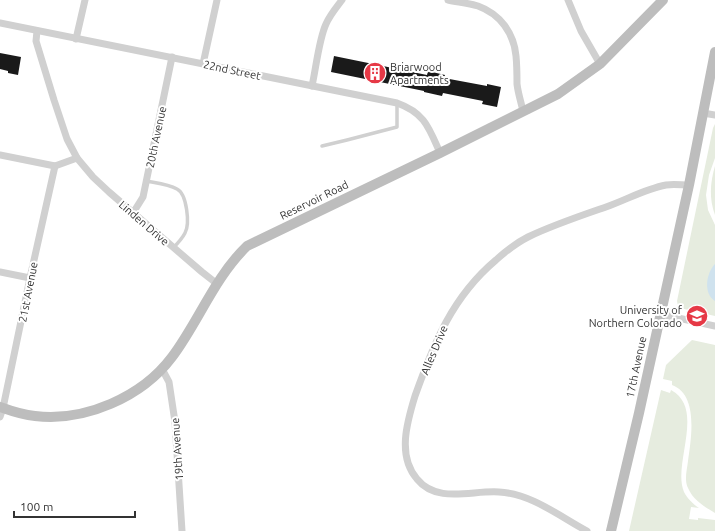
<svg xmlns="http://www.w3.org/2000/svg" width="715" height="531" viewBox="0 0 715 531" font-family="Ubuntu,sans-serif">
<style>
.green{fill:#e6ecdf}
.water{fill:#cfe2ee}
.building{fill:#1a1a1a}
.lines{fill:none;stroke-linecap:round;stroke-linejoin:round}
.lane{stroke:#d0d0d0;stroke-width:3.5}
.street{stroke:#d0d0d0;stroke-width:7}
.secondary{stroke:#bdbdbd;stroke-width:10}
.labels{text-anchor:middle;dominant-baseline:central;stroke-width:4;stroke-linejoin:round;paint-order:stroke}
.poi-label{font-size:11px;fill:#333;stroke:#fff;text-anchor:start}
.street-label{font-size:11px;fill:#333;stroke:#fff}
</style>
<rect width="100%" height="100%" fill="#fff"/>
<g class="green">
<polygon points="715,124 715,158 709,175 706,195 708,210 715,225 715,316 680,308 678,306 677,301 713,128"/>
<path d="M715,166V215C709,199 710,183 715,166Z"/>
<path d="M692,340L715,345V513C705,507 693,500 688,488C684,480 687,470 688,461C691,439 699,395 672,385V381L663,379L666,365Z"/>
<path d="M661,390L670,393L671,390C706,409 672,464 684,492C687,498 693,504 699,508L691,507L689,519L698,520V518L715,520V531H629Z"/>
</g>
<path class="water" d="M715,264V301C703,294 706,273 715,264Z"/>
<g class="building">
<polygon points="0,53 21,57 18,75 8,73 8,71 0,69"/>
<polygon points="334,56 427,75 428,71 445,75 444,78 487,86 487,84 501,87 497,107 482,104 483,101 443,93 442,96 424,92 424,91 331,72"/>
</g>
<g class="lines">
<g class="lane">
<polyline points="322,146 347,140 397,127 397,103"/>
<path d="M146,181C156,183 168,184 177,189C187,194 190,224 185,233C182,239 177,244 173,248"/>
</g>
<g class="street">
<path d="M448,0C457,2 468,3 478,6C500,14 514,33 516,56C517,66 517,75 517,84C518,93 521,102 523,111"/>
<polyline points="568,0 581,31 600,64"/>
<path d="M0,23L397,103C425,113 429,128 440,153"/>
<polyline points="37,31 36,41 54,100 67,139 77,158 93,177 109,192 202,272 216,283"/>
<polyline points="76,39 85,0"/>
<polyline points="203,64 217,0"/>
<path d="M312,86C316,68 319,39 326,24C330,15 336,8 342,0"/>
<polyline points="703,113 715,115"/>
<polyline points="0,155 55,166 77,158"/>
<polyline points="133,213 143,197 172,57"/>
<polyline points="0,272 30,278"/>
<polyline points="660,314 715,326"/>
<polyline points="162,369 169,382 175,422 182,531"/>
<polyline points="0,417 3,408 30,278 55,166"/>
<path d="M587,531C559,516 532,494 499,492C472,490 437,504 417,479C397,456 407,422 415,396C434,343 452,297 496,260C506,251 516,243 528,237C553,225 580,216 606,207C626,200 645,189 666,185C673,184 682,185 689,185"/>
</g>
<g class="secondary">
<path d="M0,407C11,411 23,415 35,416C85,422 142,397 172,357C199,321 214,278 247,246L440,153L558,94L600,64L663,0"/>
<polyline points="611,531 639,413 689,185 715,52"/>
</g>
</g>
<defs>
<g id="building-disc" transform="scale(1.15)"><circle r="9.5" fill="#e63946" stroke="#fff"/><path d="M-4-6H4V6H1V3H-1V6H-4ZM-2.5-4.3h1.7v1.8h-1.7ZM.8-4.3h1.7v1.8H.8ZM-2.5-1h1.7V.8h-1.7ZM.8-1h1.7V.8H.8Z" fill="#fff"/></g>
<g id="university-disc" transform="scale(1.15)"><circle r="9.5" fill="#e63946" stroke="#fff"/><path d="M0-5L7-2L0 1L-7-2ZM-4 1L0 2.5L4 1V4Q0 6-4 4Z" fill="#fff"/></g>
</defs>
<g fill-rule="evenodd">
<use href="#building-disc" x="375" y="73"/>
<use href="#university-disc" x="697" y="316"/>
</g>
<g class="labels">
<g class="poi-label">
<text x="390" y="67">Briarwood<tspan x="390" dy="13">Apartments</tspan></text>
<text x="682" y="310" text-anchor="end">University of<tspan x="682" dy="13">Northern Colorado</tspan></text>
</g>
<g class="street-label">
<text transform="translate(232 70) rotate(12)">22nd Street</text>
<text transform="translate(156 137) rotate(-78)">20th Avenue</text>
<text transform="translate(314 200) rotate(-26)">Reservoir Road</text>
<text transform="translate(144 223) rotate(41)">Linden Drive</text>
<text transform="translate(28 292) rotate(-79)">21st Avenue</text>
<text transform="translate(434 350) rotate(-67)">Alles Drive</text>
<text transform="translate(636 367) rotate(-78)">17th Avenue</text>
<text transform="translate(177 449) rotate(-94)">19th Avenue</text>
</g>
</g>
<path d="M14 511v6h121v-6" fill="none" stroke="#333333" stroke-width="2"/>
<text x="20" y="511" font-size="12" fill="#333333" stroke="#ffffff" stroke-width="3" paint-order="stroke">100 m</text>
</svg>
